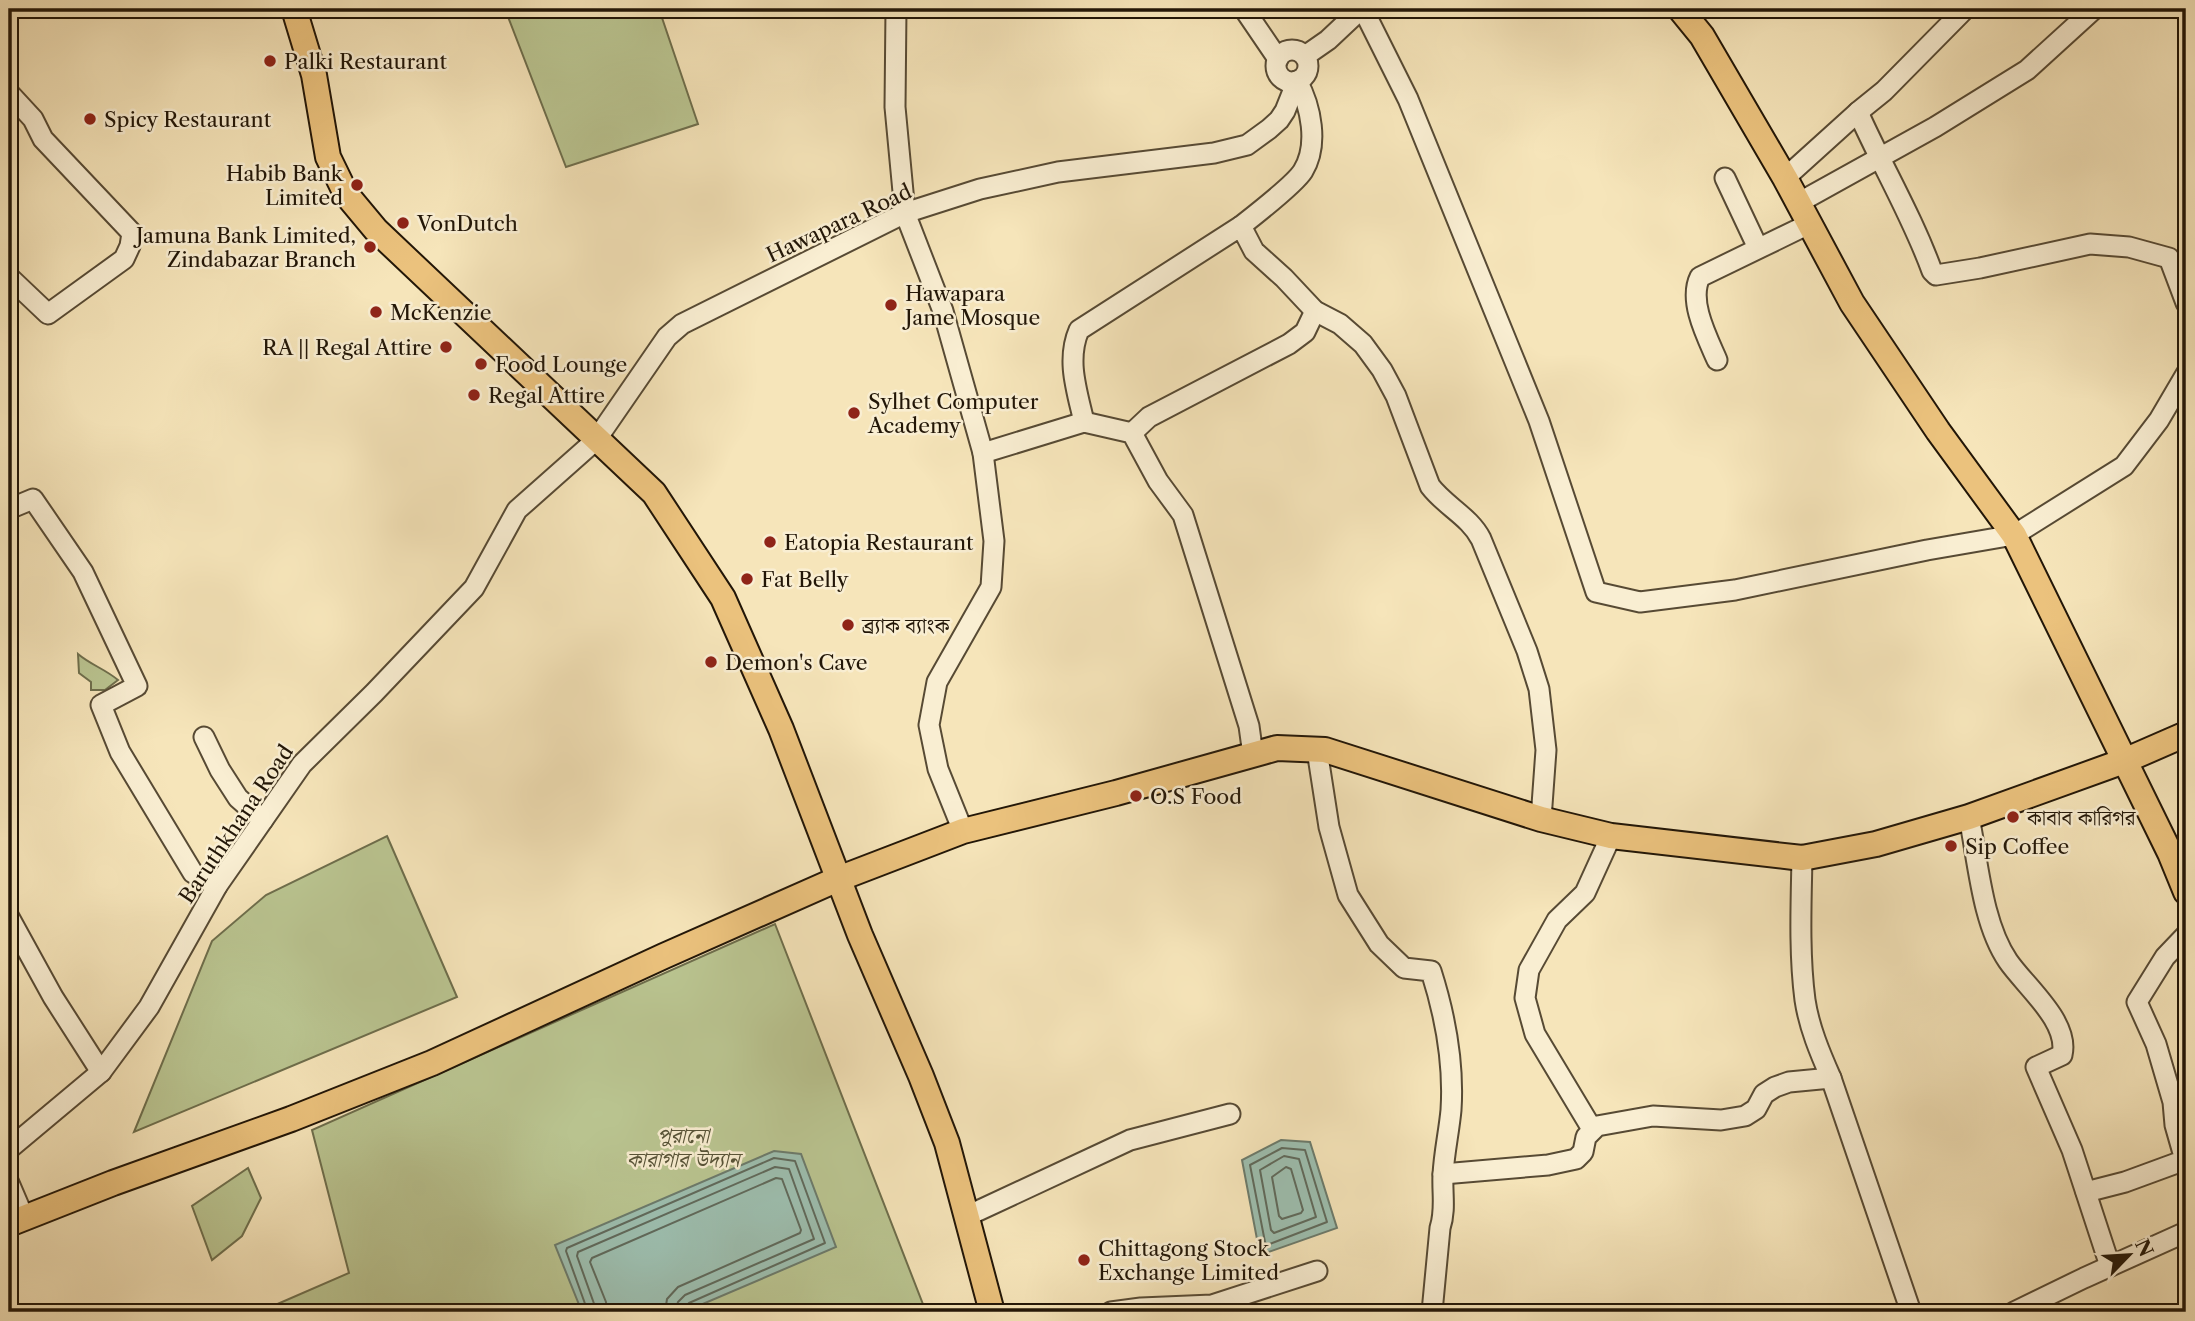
<svg xmlns="http://www.w3.org/2000/svg" width="2195" height="1321" viewBox="0 0 2195 1321" font-family="'Libre Caslon Text','Noto Serif Bengali',serif">
<style>
.green{fill:#bac591;stroke:#6e6e4c;stroke-width:2}
.water{fill:#9dbfb0;stroke:#6c7b6c;stroke-width:2}
.lines{fill:none;stroke-linecap:round;stroke-linejoin:round}
.shore{stroke:#606a5c;stroke-width:2}
.minor-casing{stroke:#574a34;stroke-width:23}
.major-casing{stroke:#221607;stroke-width:28}
.minor{stroke:#f9eed2;stroke-width:19}
.major{stroke:#ebc27d;stroke-width:24}
.poi-dot{fill:#8f2418;stroke:#f9eed2;stroke-width:2.5}
.labels{text-anchor:middle;dominant-baseline:central;stroke-width:5;stroke-linejoin:round;paint-order:stroke}
.poi-label{font-size:21px;fill:#221607;stroke:#f9eed2;text-anchor:start}
.street-label{font-size:21px;fill:#221607;stroke:#f9eed2}
.park-label{font-size:21px;font-style:italic;fill:#575337;stroke:#f9eed2}
</style>
<rect width="100%" height="100%" fill="#f6e5ba"/>
<filter id="stains"><feTurbulence type="fractalNoise" baseFrequency=".00286" numOctaves="4"/><feColorMatrix values="0 0 0 0 .2 0 0 0 0 .09 0 0 0 0 .02 0 0 0 .5 -.17"/></filter>
<radialGradient id="worn" r=".72"><stop offset=".6" stop-color="#630" stop-opacity="0"/><stop offset="1" stop-color="#630" stop-opacity=".3"/></radialGradient>
<g class="green">
<polygon points="505,9 659,9 698,124 566,167"/>
<path d="M78,654C91,665 105,669 118,680L105,690H91V682L79,673Z"/>
<polygon points="387,836 457,997 134,1132 212,941 266,895"/>
<polygon points="775,924 926,1312 259,1312 349,1273 312,1130"/>
<polygon points="248,1168 261,1198 242,1236 212,1260 192,1206"/>
</g>
<g class="water">
<polygon points="1281,1140 1310,1142 1337,1228 1260,1255 1242,1160"/>
<polygon points="774,1151 801,1154 836,1247 684,1312 582,1312 555,1245"/>
</g>
<g class="lines">
<g class="shore">
<polygon points="1282,1148 1305,1150 1327,1222 1267,1245 1265,1242 1250,1165"/>
<polygon points="1284,1156 1299,1159 1316,1217 1274,1233 1271,1230 1260,1170"/>
<polygon points="1286,1167 1291,1169 1303,1210 1301,1213 1282,1219 1279,1216 1272,1177"/>
<polyline points="588,1312 566,1251 567,1248 774,1158 795,1161 825,1243 689,1303 685,1307 684,1312"/>
<polyline points="597,1312 577,1256 578,1252 775,1167 789,1169 814,1239 685,1295 678,1302 675,1312"/>
<polyline points="607,1312 606,1302 590,1262 592,1258 776,1178 782,1179 801,1230 800,1233 678,1287 667,1299 665,1312"/>
</g>
<g class="minor-casing">
<g id="minor">
<polyline points="896,9 895,107 905,213 943,311 983,453 994,541 991,587 937,682 929,725 938,769 963,831"/>
<polyline points="1244,9 1278,59"/>
<polyline points="1363,9 1408,99 1539,421 1596,592 1640,602 1735,590 1927,550 2014,535 2124,466 2159,420 2186,374"/>
<circle cx="1292" cy="66" r="16"/>
<polyline points="1305,56 1328,40 1361,9"/>
<polyline points="9,93 33,119 43,139 132,233 130,246 124,259 48,314 9,277"/>
<path d="M1858,112C1882,166 1912,216 1932,271L1936,275L1980,268L2090,244L2129,247L2169,258L2186,303"/>
<polyline points="1725,178 1758,248"/>
<polyline points="1785,178 1858,112 1884,91 1965,9"/>
<polyline points="1798,203 1935,127 2027,70 2094,9"/>
<path d="M1241,226C1255,215 1295,184 1303,171C1319,145 1311,106 1297,81"/>
<path d="M1717,360C1707,337 1688,301 1700,277L1809,224"/>
<path d="M1084,422C1077,391 1066,360 1079,330L1241,226L1254,251L1284,278L1315,311L1340,324L1363,344L1382,370L1396,396L1430,486C1445,506 1470,517 1481,539L1527,651L1539,689L1546,750L1541,819"/>
<polyline points="1132,433 1149,417 1289,344 1305,332 1315,311"/>
<polyline points="983,453 1084,422 1132,433 1158,481 1183,515 1249,726 1253,755"/>
<polyline points="9,509 33,499 83,572 137,686 101,705 120,752 193,873 217,886"/>
<polyline points="204,737 220,770 238,798 263,820"/>
<path d="M1317,750L1329,827L1348,895L1379,944L1404,968L1431,971C1445,1015 1454,1064 1451,1110C1449,1132 1444,1153 1443,1175C1442,1193 1446,1210 1440,1228L1432,1312"/>
<path d="M1969,817C1978,861 1982,923 2008,961C2025,986 2070,1022 2062,1055L2036,1067L2072,1150L2110,1266"/>
<path d="M1802,858C1801,905 1799,954 1805,1000C1809,1027 1820,1053 1831,1078L1911,1312"/>
<polyline points="9,917 53,997 101,1072"/>
<polyline points="1592,1129 1535,1034 1525,998 1529,970 1557,920 1585,893 1611,836"/>
<polyline points="9,1149 101,1072 149,1007 217,886 302,764 374,693 474,588 517,510 596,440 667,337 682,324 905,213 980,189 1058,172 1214,153 1247,145 1269,129 1279,120 1285,111 1297,81"/>
<polyline points="1443,1174 1548,1165 1576,1159 1583,1152 1586,1137 1597,1126 1653,1116 1721,1120 1745,1116 1756,1109 1764,1094 1775,1087 1789,1082 1831,1078"/>
<polyline points="9,1183 24,1218"/>
<polyline points="2086,1192 2125,1182 2185,1160 2175,1125 2173,1102 2156,1044 2137,1002 2165,957 2186,935"/>
<polyline points="967,1216 1130,1140 1230,1114"/>
<polyline points="1111,1312 1141,1308 1212,1305 1317,1271"/>
<polyline points="2014,1312 2084,1278 2186,1232"/>
</g>
</g>
<g class="major-casing">
<g id="major">
<polyline points="294,9 314,75 328,157 346,194 376,230 654,493 723,598 781,729 860,935 921,1076 947,1143 992,1312"/>
<polyline points="1680,9 1702,36 1785,178 1852,303 1938,431 2014,535 2170,853 2186,892"/>
<polyline points="9,1224 113,1183 291,1119 432,1063 664,956 838,879 963,831 1116,793 1277,748 1325,750 1541,819 1611,836 1802,858 1876,844 1969,817 2124,761 2186,734"/>
</g>
</g>
<use href="#minor" class="minor"/>
<use href="#major" class="major"/>
</g>
<g class="poi-dot">
<circle cx="270" cy="61" r="7"/>
<circle cx="90" cy="119" r="7"/>
<circle cx="357" cy="185" r="7"/>
<circle cx="403" cy="223" r="7"/>
<circle cx="370" cy="247" r="7"/>
<circle cx="891" cy="305" r="7"/>
<circle cx="376" cy="312" r="7"/>
<circle cx="446" cy="347" r="7"/>
<circle cx="481" cy="364" r="7"/>
<circle cx="474" cy="395" r="7"/>
<circle cx="854" cy="413" r="7"/>
<circle cx="770" cy="542" r="7"/>
<circle cx="747" cy="579" r="7"/>
<circle cx="848" cy="625" r="7"/>
<circle cx="711" cy="662" r="7"/>
<circle cx="1136" cy="796" r="7"/>
<circle cx="2013" cy="817" r="7"/>
<circle cx="1951" cy="846" r="7"/>
<circle cx="1084" cy="1260" r="7"/>
</g>
<g class="labels">
<g class="poi-label">
<text x="284" y="61">Palki Restaurant</text>
<text x="104" y="119">Spicy Restaurant</text>
<text x="343" y="173" text-anchor="end">Habib Bank<tspan x="343" dy="24">Limited</tspan></text>
<text x="417" y="223">VonDutch</text>
<text x="356" y="235" text-anchor="end">Jamuna Bank Limited,<tspan x="356" dy="24">Zindabazar Branch</tspan></text>
<text x="905" y="293">Hawapara<tspan x="905" dy="24">Jame Mosque</tspan></text>
<text x="390" y="312">McKenzie</text>
<text x="432" y="347" text-anchor="end">RA || Regal Attire</text>
<text x="495" y="364">Food Lounge</text>
<text x="488" y="395">Regal Attire</text>
<text x="868" y="401">Sylhet Computer<tspan x="868" dy="24">Academy</tspan></text>
<text x="784" y="542">Eatopia Restaurant</text>
<text x="761" y="579">Fat Belly</text>
<text x="862" y="625">ব্র্যাক ব্যাংক</text>
<text x="725" y="662">Demon's Cave</text>
<text x="1150" y="796">O.S Food</text>
<text x="2027" y="817">কাবাব কারিগর</text>
<text x="1965" y="846">Sip Coffee</text>
<text x="1098" y="1248">Chittagong Stock<tspan x="1098" dy="24">Exchange Limited</tspan></text>
</g>
<g class="street-label">
<text transform="translate(839 223) rotate(-25)">Hawapara Road</text>
<text transform="translate(236 824) rotate(-56)">Baruthkhana Road</text>
</g>
<g class="park-label">
<text x="683" y="1135">পুরানো<tspan x="683" dy="24">কারাগার উদ্যান</tspan></text>
</g>
</g>
<rect width="2195" height="1321" fill="none" stroke="#f6e5ba" stroke-width="35"/>
<rect x="10" y="10" width="2174" height="1300" fill="none" stroke="#221607" stroke-width="3.5"/>
<rect x="18" y="18" width="2160" height="1286" fill="none" stroke="#221607" stroke-width="2"/>
<g transform="translate(2129 1255) rotate(65)" stroke="#f9eed2" stroke-width="5" paint-order="stroke">
<path d="M0-5L12 26L0 18L-12 26Z" fill="#221607"/>
<text y="-10" font-size="19" font-weight="bold" text-anchor="middle" fill="#221607">N</text>
</g>
<rect width="100%" height="100%" filter="url(#stains)"/>
<rect width="100%" height="100%" fill="url(#worn)"/>
</svg>
